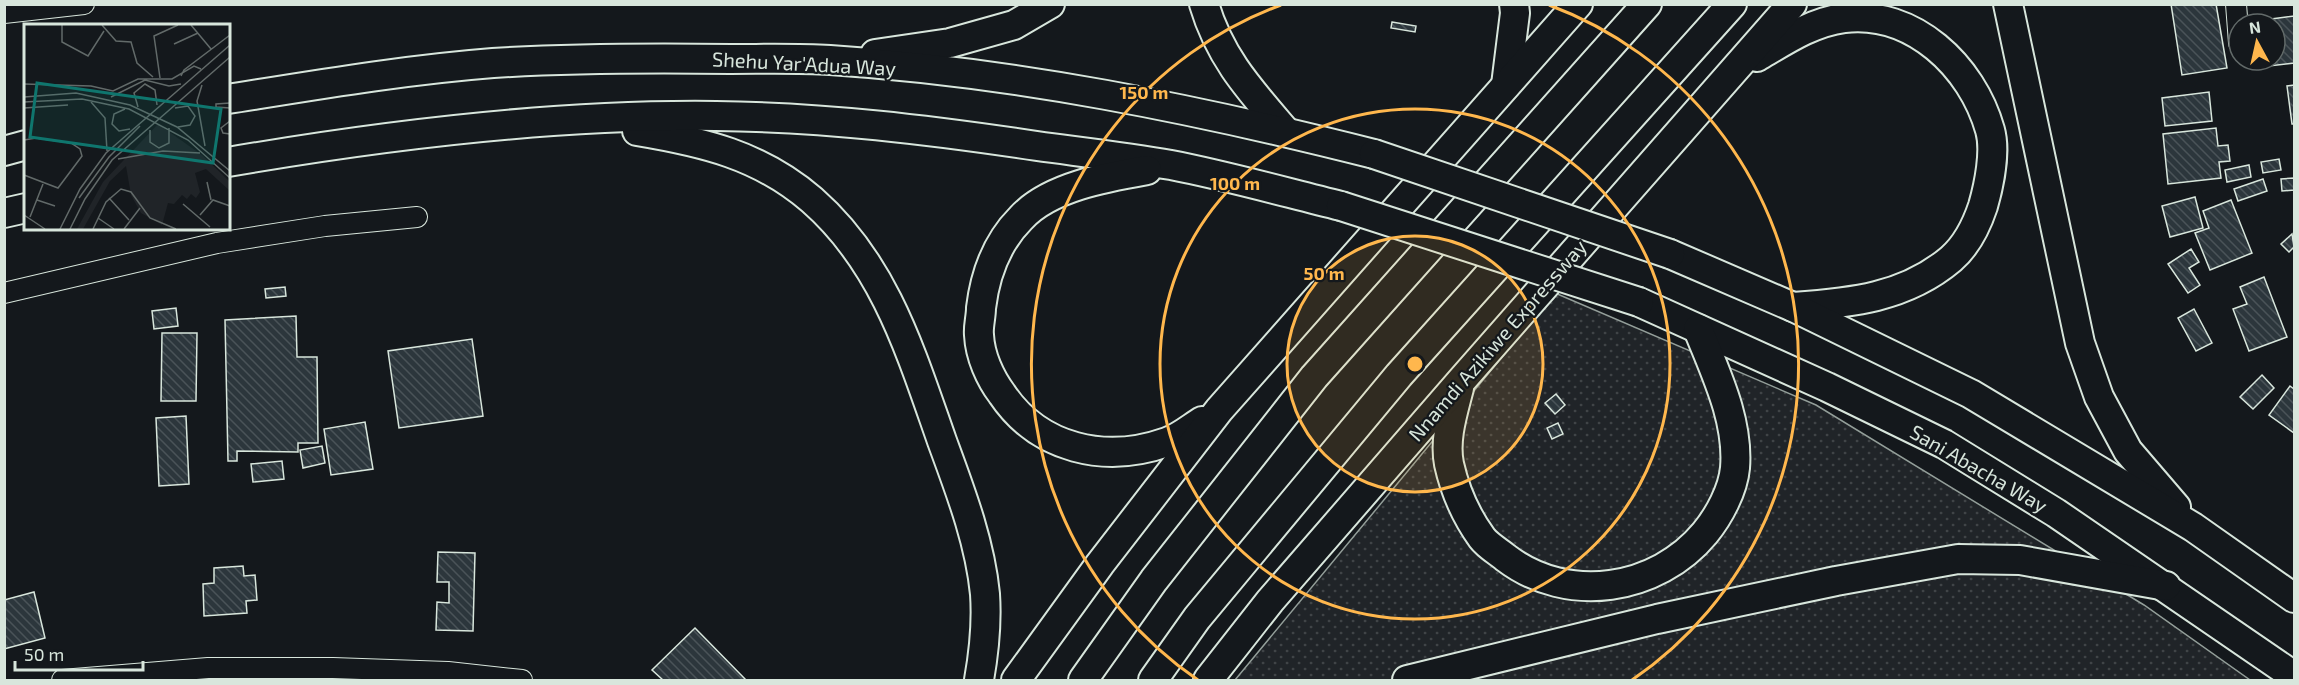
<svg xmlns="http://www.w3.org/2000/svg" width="2299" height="685" viewBox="0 0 2299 685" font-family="'Exo 2',sans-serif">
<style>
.grass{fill:url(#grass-dots);stroke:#939e99;stroke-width:1.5}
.building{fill:url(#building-back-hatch);stroke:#d8e6dc;stroke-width:1.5}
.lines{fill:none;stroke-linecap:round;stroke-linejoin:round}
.minor-casing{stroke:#d8e6dc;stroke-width:22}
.highway-casing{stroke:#d8e6dc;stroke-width:32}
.minor{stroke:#14181c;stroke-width:20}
.highway{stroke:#14181c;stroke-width:28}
.highway-bridge-casing{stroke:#d8e6dc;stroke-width:32;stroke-linecap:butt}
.highway-bridge{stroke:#14181c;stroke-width:28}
.ring{fill:none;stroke:#ffb74d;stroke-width:3}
.labels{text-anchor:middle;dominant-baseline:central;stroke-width:4.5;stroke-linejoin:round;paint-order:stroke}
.street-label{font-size:20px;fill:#d8e6dc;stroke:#14181c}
.inset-road{fill:none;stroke:#626a69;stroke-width:1.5}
.view{fill:#0f766e;fill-opacity:0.15;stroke:#0f766e;stroke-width:3}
.inset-edge{fill:none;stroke:#d8e6dc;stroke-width:3}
.centre{fill:#ffb74d;stroke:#14181c;stroke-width:3}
.ring-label{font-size:18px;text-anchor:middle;font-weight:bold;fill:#ffb74d;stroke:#14181c;stroke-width:4.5;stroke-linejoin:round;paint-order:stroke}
</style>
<defs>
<pattern id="grass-dots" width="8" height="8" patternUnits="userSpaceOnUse" patternTransform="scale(1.5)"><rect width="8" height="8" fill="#202428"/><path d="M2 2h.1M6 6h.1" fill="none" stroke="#404447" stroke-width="1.8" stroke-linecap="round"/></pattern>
<pattern id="building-back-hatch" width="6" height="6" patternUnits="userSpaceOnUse" patternTransform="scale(1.5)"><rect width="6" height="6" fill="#2c363c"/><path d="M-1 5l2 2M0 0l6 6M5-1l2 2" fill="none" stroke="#4a5358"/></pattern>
</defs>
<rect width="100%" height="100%" fill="#14181c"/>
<polygon class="grass" points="1555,293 1816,405 2144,605 2250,680 1235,680"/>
<g class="building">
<polygon points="2171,4 2216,4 2227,68 2182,75"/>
<polygon points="2294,16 2294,63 2269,66 2268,60 2275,60 2275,24 2264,24 2264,20"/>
<polygon points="1392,22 1416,26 1415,32 1391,28"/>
<polygon points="2294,85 2294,124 2292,124 2287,86"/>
<polygon points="2209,92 2212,121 2165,126 2162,98"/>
<polygon points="2216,128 2218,146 2228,145 2230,161 2219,162 2221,178 2168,184 2163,134"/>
<polygon points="2279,159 2281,170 2263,173 2261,162"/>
<polygon points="2249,165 2251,177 2227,182 2225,170"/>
<polygon points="2294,178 2294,190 2282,191 2281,179"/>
<polygon points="2263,179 2267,191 2238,201 2234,189"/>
<polygon points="2195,197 2203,228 2170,237 2162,206"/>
<polygon points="2231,200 2252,253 2210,270 2195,233 2209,228 2203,211"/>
<polygon points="2292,234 2294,247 2289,252 2281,244"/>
<polygon points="2191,249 2199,262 2189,268 2200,285 2188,293 2168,264"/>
<polygon points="2264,277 2287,337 2249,351 2233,309 2247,304 2240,287"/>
<polygon points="285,287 286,296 266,298 265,289"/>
<polygon points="176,308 178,326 154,329 152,311"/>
<polygon points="2194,309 2212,343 2196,351 2178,318"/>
<polygon points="296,316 297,357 317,357 318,443 298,443 298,452 237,451 237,461 228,461 225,320"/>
<polygon points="162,333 197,333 196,401 161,401"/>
<polygon points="472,339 483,416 399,428 388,351"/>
<polygon points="2262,375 2274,388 2253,409 2240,397"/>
<polygon points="2290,386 2294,389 2294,433 2269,415"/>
<polygon points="1556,394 1565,405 1555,414 1545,403"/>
<polygon points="186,416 189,484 159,486 156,418"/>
<polygon points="365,422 373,469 331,475 324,429"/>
<polygon points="1558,423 1563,434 1552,439 1547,428"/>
<polygon points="322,446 325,463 303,468 300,450"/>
<polygon points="282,461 284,479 253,482 251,464"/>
<polygon points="438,552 475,553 473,631 436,630 437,602 449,603 449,582 437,582"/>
<polygon points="243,566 244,576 255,575 257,600 246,601 247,613 204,616 203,584 214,583 214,568"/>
<polygon points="34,592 45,638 4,649 4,600"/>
<polygon points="695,628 746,680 663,680 652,670"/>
</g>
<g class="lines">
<g class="minor-casing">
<g id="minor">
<polyline points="2236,4 2239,43"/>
<polyline points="4,13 84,4"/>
<polyline points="4,293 217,243 325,226 417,217"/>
<polyline points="62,680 208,668 333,668 448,672 522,680"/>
</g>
</g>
<g class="highway-casing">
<g id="highway">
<path d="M1204,4C1220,58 1250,90 1286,132"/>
<polyline points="2008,4 2080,343 2099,397 2128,451 2176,507"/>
<polyline points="875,54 950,43 1014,25 1050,4"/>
<path d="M1757,57C1784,41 1812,22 1844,18C1913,10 1972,66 1990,130C1996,151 1989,185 1983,206C1977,224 1966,246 1951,259C1905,298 1850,303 1793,307"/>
<polyline points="1506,85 1515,13 1514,4"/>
<path d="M228,99C316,85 404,70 493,63C572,58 652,58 731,59C764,59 797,58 830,60C1014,72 1196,109 1374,154"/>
<path d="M637,131C703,142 760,155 812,200C885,264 911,353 942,441C960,490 980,542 985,594C987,623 984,652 979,680"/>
<polyline points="4,151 26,145"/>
<path d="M228,162C385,135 557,114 716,116C824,117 930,130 1037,146C1081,152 1126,157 1171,165C1228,176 1284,192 1341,206"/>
<path d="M1147,170C1107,177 1049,187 1021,218C997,242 985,275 981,308C981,317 978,327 979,335C980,356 990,378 1002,394C1039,449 1105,464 1167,442C1179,438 1191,428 1202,421"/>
<polyline points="4,213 26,208"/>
<polyline points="1670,254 1793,307 1971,394 2193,527 2294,598"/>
<polyline points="1639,302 1827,387 1944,444 2056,513 2294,676"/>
<path d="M1459,388C1453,412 1444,439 1449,464C1455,491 1466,516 1482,538C1488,546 1499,552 1506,558C1568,605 1657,591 1705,533C1719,516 1733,490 1735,468C1739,420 1715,372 1698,329"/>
<polyline points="1016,680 1100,564 1219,410 1578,4"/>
<polyline points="1083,680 1154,580 1314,377 1647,4"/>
<polyline points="1153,680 1197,618 1399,375 1732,4"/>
<polyline points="1208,680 1270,601 1461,381 1792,4"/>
<polyline points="1407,680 1657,619 1836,581 1958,559 2020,560 2166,586"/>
</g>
</g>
<use href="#minor" class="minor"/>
<use href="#highway" class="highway"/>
<g class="highway-bridge-casing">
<g id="highway-bridge">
<polyline points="1374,154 1670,254"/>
<polyline points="1341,206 1639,302"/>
</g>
</g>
<use href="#highway-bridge" class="highway-bridge"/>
</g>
<circle cx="1415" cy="364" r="128" fill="#ffb74d" fill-opacity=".12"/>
<g class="ring">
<circle cx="1415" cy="364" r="128"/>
<circle cx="1415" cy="364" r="255"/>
<path d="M1198 680A383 383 0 0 1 1281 5M1549 5A383 383 0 0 1 1632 680"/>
</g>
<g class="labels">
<g class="street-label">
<text transform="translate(804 63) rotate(3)">Shehu Yar'Adua Way</text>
<text transform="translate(1497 340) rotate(-49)">Nnamdi Azikiwe Expressway</text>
<text transform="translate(1979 468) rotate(30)">Sani Abacha Way</text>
</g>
</g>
<g transform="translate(24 24)">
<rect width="206" height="206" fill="#14181c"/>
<path d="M134,100L178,131L205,157V166L182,145L171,149L176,168L172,174L167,170L163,175L158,171L150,180L144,179L138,201L117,189L107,171L102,142L86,157L59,205H53L79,158Z" fill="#202428"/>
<path class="inset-road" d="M38,1V18L64,32L80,7M78,1L92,17L107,18L113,39L129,53M167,1L187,25M150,20L174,9M157,52L160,46L206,11M136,54L130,12L154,1M0,60L67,62L89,67L114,55H148L170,42L177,45M178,61L173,77L181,122M0,73L52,69L106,81L153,103L206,147M87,73L121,56L145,62L157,60M0,78L58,75L105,85L164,116L206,154M67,78L81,94L83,127M206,79L192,80V83L206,84M114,83L110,69L121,60L131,66L133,81M0,84L44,81M151,84L164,82L171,92L166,101L154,103M101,85L90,90L88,100L95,107L106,105M206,97L197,104L199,109L206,110M126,106V118L135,124L145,119V104M0,116L12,114L47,119L56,125L58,132L34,164L0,151M94,135L139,127L176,129M183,158L187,176M55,174L85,133L116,102M85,174L105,196M13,176L31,182M159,180L186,203M0,191L21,205M176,191L189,176L206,182M6,193L19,160M74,194L90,205M36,205L56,165L82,129L206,21M46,205L61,175L88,136L206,33M69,205L82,178L97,165L107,168L126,194L152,205M100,205L116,184"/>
<path class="view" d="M13,59L197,85L189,139L6,113Z"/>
<rect width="206" height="206" class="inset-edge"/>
</g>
<circle cx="1415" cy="364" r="9" class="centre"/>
<g class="ring-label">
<text x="1144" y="99">150 m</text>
<text x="1235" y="190">100 m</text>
<text x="1324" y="280">50 m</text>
</g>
<rect width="2299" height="685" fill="none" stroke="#d8e6dc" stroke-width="12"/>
<g transform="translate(2257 42) rotate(352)"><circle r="28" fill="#14181c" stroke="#626a69" stroke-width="1.5"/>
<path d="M0-4.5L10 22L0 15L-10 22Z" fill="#ffb74d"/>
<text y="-9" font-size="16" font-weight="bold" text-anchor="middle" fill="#d8e6dc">N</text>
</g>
<path d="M15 661v9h128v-9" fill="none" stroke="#d8e6dc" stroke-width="3"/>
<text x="24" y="661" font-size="18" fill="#d8e6dc" stroke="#14181c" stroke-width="4.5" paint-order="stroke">50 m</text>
</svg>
